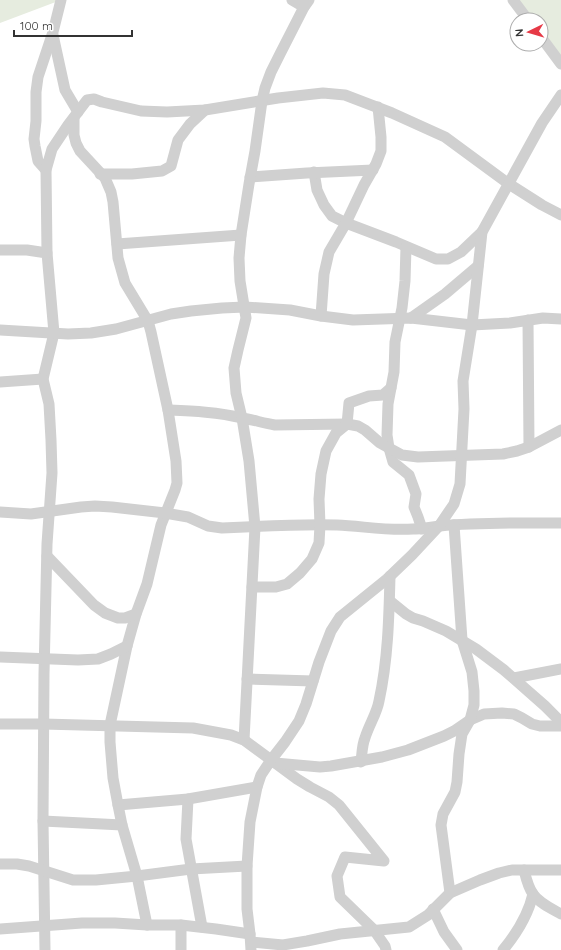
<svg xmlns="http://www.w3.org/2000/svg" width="561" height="950" viewBox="0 0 561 950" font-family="Quicksand,sans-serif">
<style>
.green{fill:#e6ecdf}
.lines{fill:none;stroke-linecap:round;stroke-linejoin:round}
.minor{stroke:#d0d0d0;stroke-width:11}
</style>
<rect width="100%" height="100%" fill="#fff"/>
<g class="green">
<polygon points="0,0 61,0 0,23"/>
<polygon points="516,0 561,0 561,61 541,34 541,20 531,20"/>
</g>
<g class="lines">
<g class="minor">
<polyline points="292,0 304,7"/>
<polyline points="513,0 528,20"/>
<polyline points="53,35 65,90 78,112"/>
<polyline points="541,37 561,64"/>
<polyline points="74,118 74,135 76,143 80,151 105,178 111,192 113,202 118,258 125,283 148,321 151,332 168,410 176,461 177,483 175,490 161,525 147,584 136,614 127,646 110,725 110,742 113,778 118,805 122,825 137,876 147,925"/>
<polyline points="46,170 38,161 35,146 34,139 36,121 36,92 38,77 53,32 61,0"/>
<polyline points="314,172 317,190 324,205 332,216 346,223 396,242 436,259 448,259 461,252 482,232"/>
<polyline points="100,174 132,174 162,171 171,166 178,140 190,124 205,110"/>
<polyline points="250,177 307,173 373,170"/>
<polyline points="117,244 241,235"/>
<polyline points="406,247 405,281 402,308 395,342 394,372 388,404 387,435 389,448 393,462 409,475 416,494 414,507 418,517 422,529"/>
<polyline points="0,250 27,250 47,253 54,333 43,379 49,404 51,440 52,473 47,544 44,674 43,821 45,950"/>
<polyline points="47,253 46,170 52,149 68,125 87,100 94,99 102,102 141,111 167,112 205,110 278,98 323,93 345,95 392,113 445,137 509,184 542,205 561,215"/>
<polyline points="321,316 324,274 329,252 346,223 364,185 376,164 381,151 381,137 378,107"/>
<polyline points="411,318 445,294 478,266"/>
<polyline points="528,320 529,447"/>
<polyline points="0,330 68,334 91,333 116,329 171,314 191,311 222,308 245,307 290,310 321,316 353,320 411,318 472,325 510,323 543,318 561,319"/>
<polyline points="0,382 43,379"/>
<path d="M168,410C192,411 218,412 242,418C253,420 264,423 275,425L347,424L358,426L365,430L380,443L389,448L402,455L418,457L503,454L517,451L529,447L561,430"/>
<path d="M0,512L31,514L81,507L95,506L112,507L165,513L188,517L208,526L222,528C260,526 299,524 337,525C362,526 387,531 413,529C422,529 431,527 440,526C480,522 521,523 561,523"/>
<polyline points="47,556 94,605 105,613 118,618 125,618 136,614"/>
<polyline points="252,587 276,587 287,584 300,573 312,559 319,543 320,525 319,499 321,474 326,451 336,433 347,424 349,403 369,396 383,395 391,388"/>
<polyline points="390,601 406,614 413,618 423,621 446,631 476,649 504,670 545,706 561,722"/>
<polyline points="0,657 78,660 98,659 111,654 127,646"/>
<polyline points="514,678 561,669"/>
<polyline points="247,679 313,681"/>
<polyline points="0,724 43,724 193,728 231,735 244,740 297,779 310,787 329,797 339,805 384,861 345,857 337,876 340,897 374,930 385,946 386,950"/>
<polyline points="244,740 255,527 249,461 242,418 236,393 234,368 238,350 246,318 240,281 239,258 241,235 249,184 255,151 262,101 265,88 271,72 280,54 304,7 309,0"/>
<path d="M361,762C362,754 362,745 365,738C369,725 377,713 379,701C388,660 389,617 390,576"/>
<polyline points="275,763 320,767 331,766 382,757 408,750 444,736 454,731 470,720 484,714 502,713 514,714 522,718 532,724 540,726 561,726"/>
<polyline points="188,799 186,839 202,927"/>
<polyline points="118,805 188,799 257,787"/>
<polyline points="43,821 122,825"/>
<polyline points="0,864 17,864 29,866 73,880 96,880 137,876 191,869 247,866"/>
<path d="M524,870C526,878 528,887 533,894C539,903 552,909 561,914"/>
<polyline points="450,893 441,825 443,814 455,792 457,782 459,754 462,734 470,720 474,705 474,691 472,672 462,640 454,525"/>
<polyline points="433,909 444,932 457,950"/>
<polyline points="181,925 181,950"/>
<polyline points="0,929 82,923 115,923 147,925 181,925 216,929 250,934"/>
<polyline points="251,942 283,945 307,941 340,934 409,927 428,915 450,893 480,880 499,873 512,870 561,870"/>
<polyline points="251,950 250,934 247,909 247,866 250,822 257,787 261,775 271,760 285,742 299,721 306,704 319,662 331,631 340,617 387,579 412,555 439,526 454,504 460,484 464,409 463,381 472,325 482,232 542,123 561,95"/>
<path d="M503,950C517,933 528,916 533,894"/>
</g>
</g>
<g transform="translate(529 32) rotate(265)"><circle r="19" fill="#ffffff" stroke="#adadad"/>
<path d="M0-3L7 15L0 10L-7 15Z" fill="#e63946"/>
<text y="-6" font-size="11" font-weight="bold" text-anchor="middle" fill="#333333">N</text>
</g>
<path d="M14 30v6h118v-6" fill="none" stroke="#333333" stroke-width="2"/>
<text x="20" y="30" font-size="12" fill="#333333" stroke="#ffffff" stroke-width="3" paint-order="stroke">100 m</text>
</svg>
